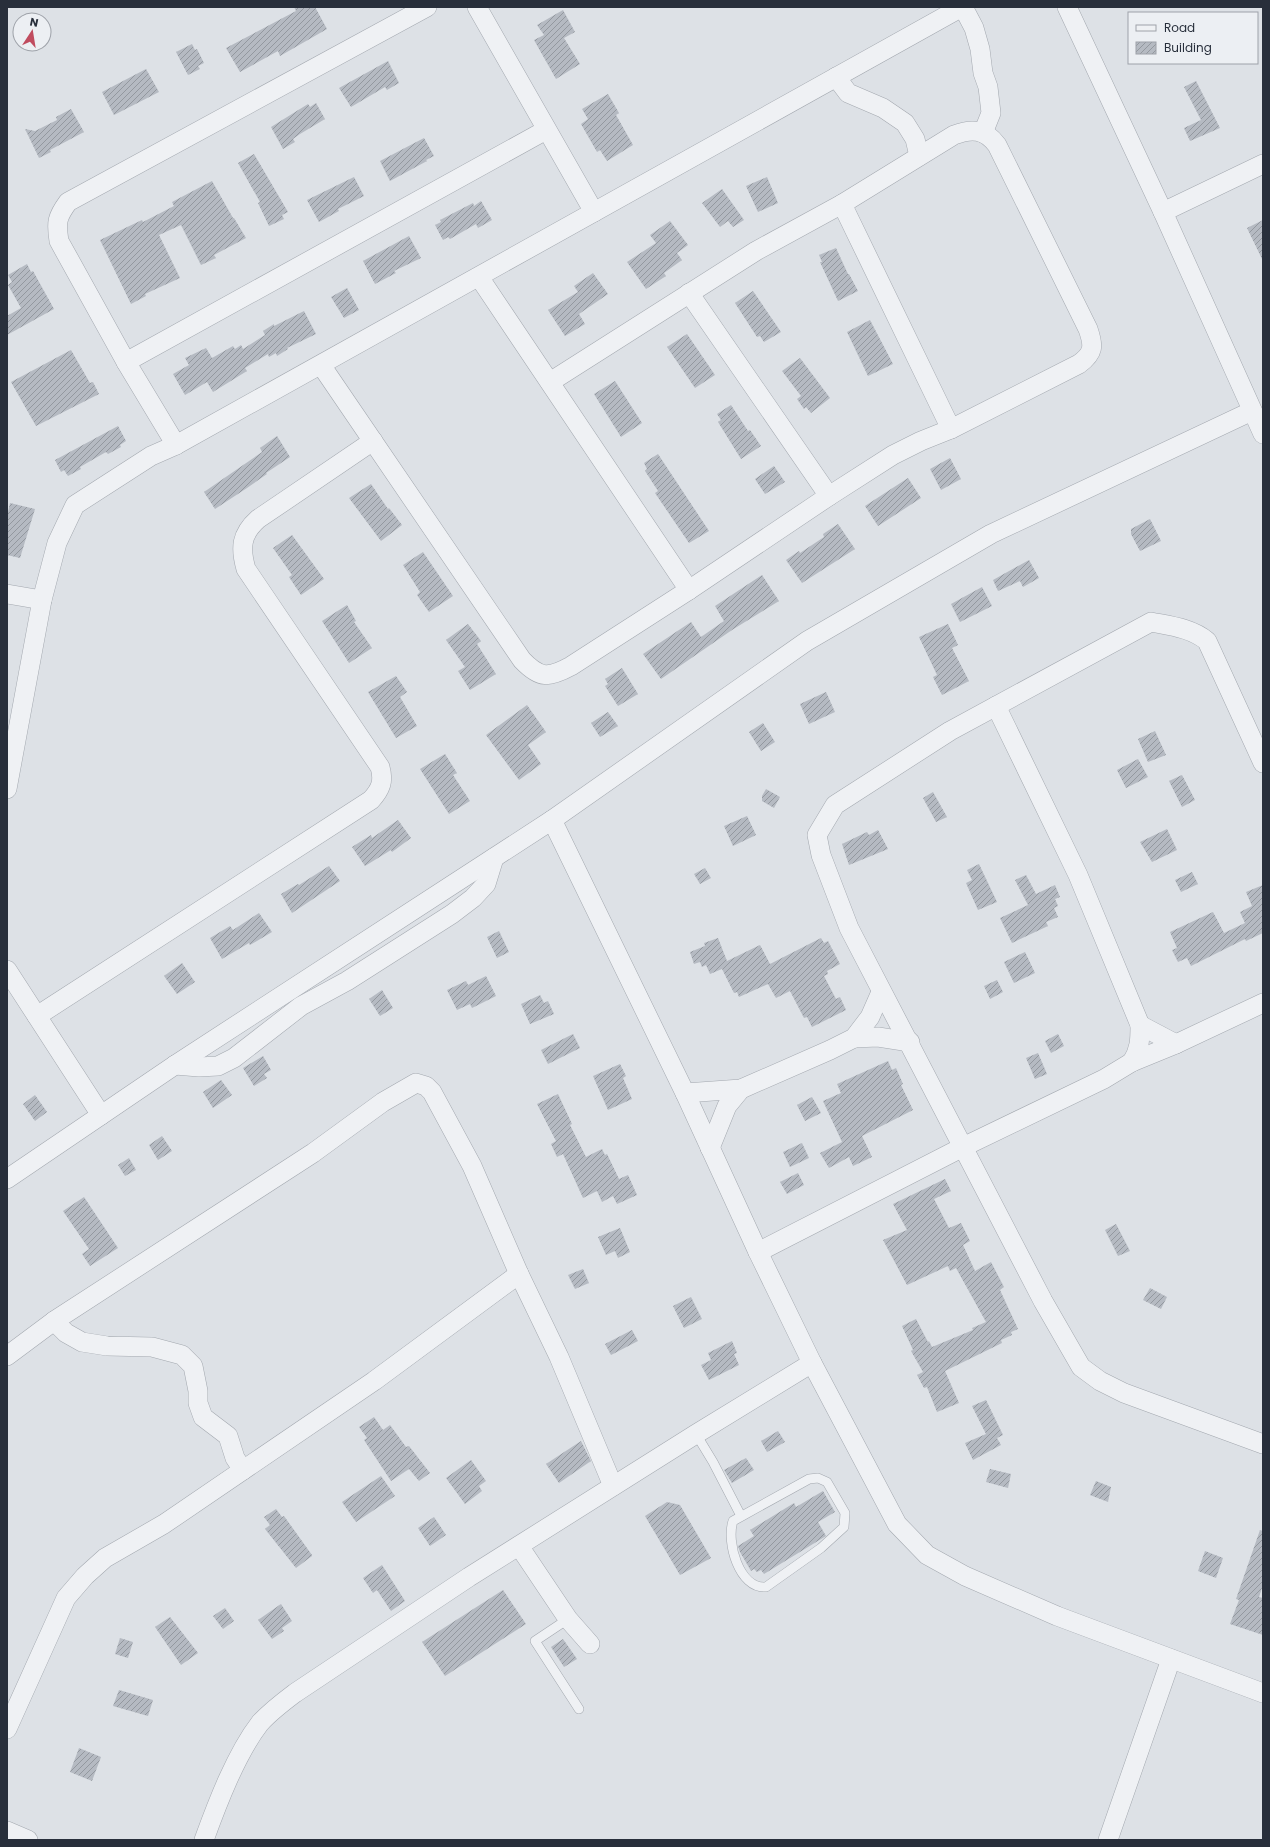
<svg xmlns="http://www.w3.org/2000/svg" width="1270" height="1847" viewBox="0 0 1270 1847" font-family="Poppins,sans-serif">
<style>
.building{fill:url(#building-hatch)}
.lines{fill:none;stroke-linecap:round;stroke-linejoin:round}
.service-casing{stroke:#a3a8af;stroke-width:10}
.minor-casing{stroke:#a3a8af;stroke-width:20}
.service{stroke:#eff1f4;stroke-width:9}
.minor{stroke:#eff1f4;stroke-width:19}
</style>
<defs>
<pattern id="building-hatch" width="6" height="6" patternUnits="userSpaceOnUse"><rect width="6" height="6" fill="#b5bac2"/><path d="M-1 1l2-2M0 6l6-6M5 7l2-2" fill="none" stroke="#93989f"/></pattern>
</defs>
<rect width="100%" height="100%" fill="#dde1e6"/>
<g class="building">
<polygon points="294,7 315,7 327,29 280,56 278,51 240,72 226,48 296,11"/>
<polygon points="563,10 575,32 564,38 580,64 556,79 534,40 544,35 537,25"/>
<polygon points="192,44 195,50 197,49 204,63 198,66 200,69 188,75 176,52"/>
<polygon points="388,61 399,83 387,90 385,87 351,107 339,88"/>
<polygon points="146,69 159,92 114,115 102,92"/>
<polygon points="1196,81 1220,128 1190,141 1184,128 1201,120 1184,87"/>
<polygon points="608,94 619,113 616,115 633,145 607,161 600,150 597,152 581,124 588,119 582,109"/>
<polygon points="316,103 325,119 300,134 293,139 295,142 283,149 271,127 308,104 310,107"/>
<polygon points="71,109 84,132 50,150 51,152 39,158 25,129 35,131 57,120 56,117"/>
<polygon points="424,138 434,156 426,160 427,161 390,181 380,161"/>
<polygon points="254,154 288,212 282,215 284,219 269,226 258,203 260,202 238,163"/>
<polygon points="354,177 364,196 338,209 339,211 319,222 307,200"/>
<polygon points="767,177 778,203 758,212 746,186"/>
<polygon points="212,181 233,218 234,218 246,238 214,255 216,258 201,265 181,225 159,235 180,278 145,294 146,296 131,304 100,240 142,220 143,222 174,206 172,202"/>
<polygon points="722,189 744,220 733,227 728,221 720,227 702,203"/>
<polygon points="481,201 492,220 478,228 476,224 450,239 448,237 443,240 435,225 441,222 440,220 473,203 474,206"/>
<polygon points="1263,220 1263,261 1247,228"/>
<polygon points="670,221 688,245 677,253 682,260 664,273 666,276 646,289 627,262 656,243 650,235"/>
<polygon points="409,236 421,258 394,271 396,273 375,284 363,261"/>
<polygon points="836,248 848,274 849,274 858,291 838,301 820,262 822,262 819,255"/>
<polygon points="27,264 31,272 33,271 54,309 7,335 7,316 21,308 8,285 12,282 8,275"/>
<polygon points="593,273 608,294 579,314 585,324 565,336 548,310 578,292 574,286"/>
<polygon points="347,288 359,310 344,318 331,297"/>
<polygon points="753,291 781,332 764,342 760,336 757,337 735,303"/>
<polygon points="304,311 316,334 287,348 288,349 277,356 276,353 269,357 268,354 245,368 247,371 213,392 207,382 185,395 173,374 189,365 185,358 206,348 212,358 233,346 235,349 241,345 243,349 265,335 263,331 274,324 274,326"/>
<polygon points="870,320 893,364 868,376 847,332"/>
<polygon points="687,334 715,375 695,388 667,347"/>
<polygon points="71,350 90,383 93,382 99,394 36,426 11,382"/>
<polygon points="800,358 830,398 811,413 806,407 804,409 797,399 801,396 782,371"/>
<polygon points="615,381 642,423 621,437 594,394"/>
<polygon points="731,405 748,431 750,430 761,446 741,459 718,422 721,420 717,414"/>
<polygon points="118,426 126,441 120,445 121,447 108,454 106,452 80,467 81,469 68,476 64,470 61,472 55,460"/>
<polygon points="277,436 290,457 266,473 267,474 247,488 215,509 204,492 262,452 260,448"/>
<polygon points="658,454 709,531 689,543 655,493 658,491 645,471 647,469 644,463"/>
<polygon points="950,458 961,479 941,490 930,469"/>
<polygon points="774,466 785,482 765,494 755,479"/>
<polygon points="908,478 921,498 878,526 865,506"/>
<polygon points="371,484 388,509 389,508 402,525 381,541 349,498"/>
<polygon points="10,503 35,509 20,558 7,555 7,517"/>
<polygon points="1150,519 1161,541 1140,551 1131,534 1131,529"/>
<polygon points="838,524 855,549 802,583 786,560 799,551 800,553 824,537 823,534"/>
<polygon points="292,535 324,579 301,595 289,577 292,575 273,548"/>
<polygon points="423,552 453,596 429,612 417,595 420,592 403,565"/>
<polygon points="1029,560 1039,578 1023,587 1020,581 998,591 993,580"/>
<polygon points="762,575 779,601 732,630 661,679 643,654 691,622 701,637 724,621 715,606"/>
<polygon points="982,587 992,606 960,622 951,604"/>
<polygon points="347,605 356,621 354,622 372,648 349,663 322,621"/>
<polygon points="468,624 481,641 477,644 496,674 470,690 458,671 465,667 446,640"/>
<polygon points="948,624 958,645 952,648 969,681 942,695 933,677 937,675 919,637"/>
<polygon points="622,668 638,694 618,706 605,686 608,684 605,679"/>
<polygon points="396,676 407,692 400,697 417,726 396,738 368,692"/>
<polygon points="826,692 835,712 809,724 800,704"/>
<polygon points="527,705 546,732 528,745 541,764 519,780 486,735"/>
<polygon points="608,712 618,726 600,737 591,723"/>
<polygon points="763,723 775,742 761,751 749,732"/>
<polygon points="1155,731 1166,755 1148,762 1138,739"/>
<polygon points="445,754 457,773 453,775 470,801 449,814 420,769"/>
<polygon points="1138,759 1148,777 1126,788 1117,770"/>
<polygon points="1182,775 1195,800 1182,807 1169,781"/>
<polygon points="766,789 780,797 774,808 762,801 762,796"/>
<polygon points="933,792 947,817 936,822 923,798"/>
<polygon points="747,816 756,835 733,846 724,826"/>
<polygon points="398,820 411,838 392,852 391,850 365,866 352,847 371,835 372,838"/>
<polygon points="1167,829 1177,850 1152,862 1140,842"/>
<polygon points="878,830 888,849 849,865 842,844 867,832 869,835"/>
<polygon points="979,864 997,902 978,910 966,883 972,880 967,870"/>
<polygon points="329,866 340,881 292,913 281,894 298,884 299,885"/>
<polygon points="705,868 711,878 700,884 694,874"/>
<polygon points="1192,872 1198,884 1181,892 1175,880"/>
<polygon points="1026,875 1036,894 1055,885 1060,897 1055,899 1058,906 1054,908 1058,917 1046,922 1048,926 1012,943 1000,918 1028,905 1015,880"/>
<polygon points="1263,885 1263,933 1246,941 1245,939 1191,966 1187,958 1178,962 1172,950 1177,948 1170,932 1213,912 1224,933 1245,923 1240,912 1252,906 1246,892"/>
<polygon points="259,913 272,932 250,945 249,943 222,959 210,938 230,926 233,930"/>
<polygon points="499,931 509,952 497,958 487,937"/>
<polygon points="718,938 727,961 760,945 770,964 821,938 824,943 828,941 840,964 827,971 828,974 824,976 836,999 840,997 846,1010 812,1027 807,1017 804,1018 790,991 776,998 768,984 739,997 737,992 734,993 722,969 710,974 706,965 702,967 700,962 694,964 690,952 705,946 704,943"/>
<polygon points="1025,952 1035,973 1014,983 1004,962"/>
<polygon points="182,963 195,982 177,994 164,976"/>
<polygon points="486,976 496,996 472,1008 470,1004 457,1010 447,990 466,981 468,985"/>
<polygon points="997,980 1003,992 990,999 984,986"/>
<polygon points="382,990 393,1008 380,1016 369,999"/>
<polygon points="540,995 544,1003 548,1001 554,1014 530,1024 521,1004"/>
<polygon points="573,1034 580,1048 548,1064 541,1050"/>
<polygon points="1058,1034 1064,1046 1051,1053 1045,1041"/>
<polygon points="1038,1053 1047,1074 1035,1079 1026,1058"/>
<polygon points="263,1056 271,1070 264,1074 267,1078 254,1086 243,1068"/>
<polygon points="888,1061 892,1070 896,1068 903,1084 901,1085 913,1110 862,1136 872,1157 853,1166 849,1157 829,1168 820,1153 842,1142 823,1101 841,1093 837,1084"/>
<polygon points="620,1064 626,1076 623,1078 632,1099 608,1110 593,1076"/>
<polygon points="221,1080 232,1095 213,1108 203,1092"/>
<polygon points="558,1094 572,1124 570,1125 586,1157 602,1149 605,1155 607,1154 619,1179 628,1175 637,1195 617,1204 613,1196 602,1202 597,1191 583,1198 563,1154 557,1157 551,1144 556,1141 537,1104"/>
<polygon points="35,1095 47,1112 35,1121 23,1104"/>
<polygon points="812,1097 821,1113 805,1121 797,1105"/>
<polygon points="162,1136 172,1151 158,1160 149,1145"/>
<polygon points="802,1143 809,1158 790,1167 783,1152"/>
<polygon points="129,1158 136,1170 125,1176 118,1165"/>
<polygon points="798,1173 804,1185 787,1194 780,1182"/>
<polygon points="945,1179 951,1191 934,1199 949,1228 961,1223 970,1241 963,1245 975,1271 991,1262 1004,1287 1000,1290 1018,1329 1011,1332 1012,1335 1001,1340 1002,1343 945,1371 959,1403 937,1412 927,1387 924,1388 917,1375 923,1372 911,1351 913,1350 902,1326 916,1319 928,1342 929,1341 932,1347 973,1330 972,1328 986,1322 956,1268 950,1271 948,1266 907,1285 883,1240 907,1230 893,1204"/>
<polygon points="84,1197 118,1248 90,1266 82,1254 89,1249 63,1211"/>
<polygon points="1116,1224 1130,1251 1118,1256 1105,1230"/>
<polygon points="620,1228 630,1252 618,1258 615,1251 606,1255 598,1237"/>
<polygon points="583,1269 589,1283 575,1289 568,1275"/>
<polygon points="1150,1288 1167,1297 1161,1309 1143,1300"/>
<polygon points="691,1297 702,1319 684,1328 673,1306"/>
<polygon points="632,1330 638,1341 611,1355 605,1344"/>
<polygon points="732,1341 737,1353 734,1354 739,1365 709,1380 701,1365 711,1360 708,1353"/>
<polygon points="986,1400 1003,1435 997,1438 1001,1445 973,1460 965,1443 986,1434 972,1406"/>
<polygon points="374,1417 383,1430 390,1425 406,1447 409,1446 430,1473 419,1481 409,1469 391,1481 364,1440 367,1438 359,1427"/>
<polygon points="778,1431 785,1442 767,1452 761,1441"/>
<polygon points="581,1441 591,1461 559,1483 546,1464"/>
<polygon points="746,1458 754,1470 732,1483 724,1470"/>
<polygon points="471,1460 486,1481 479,1486 482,1491 465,1504 446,1478"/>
<polygon points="990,1469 1011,1474 1008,1488 986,1482"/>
<polygon points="381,1476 395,1496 356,1522 342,1502"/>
<polygon points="1096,1481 1111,1487 1108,1502 1090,1495"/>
<polygon points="823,1491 835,1512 818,1522 826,1536 764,1574 761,1570 757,1572 754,1569 751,1571 740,1552 738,1546 754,1536 750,1530 794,1503 796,1507"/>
<polygon points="667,1502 680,1505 711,1558 680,1575 645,1516"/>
<polygon points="276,1509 282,1517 284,1516 312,1555 312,1556 296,1568 265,1529 270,1525 264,1517"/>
<polygon points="434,1517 446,1535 430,1546 418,1528"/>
<polygon points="1260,1530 1263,1531 1263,1585 1259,1597 1263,1598 1263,1635 1230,1624 1239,1600 1236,1599"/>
<polygon points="1205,1551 1223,1558 1216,1578 1198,1571"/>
<polygon points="382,1565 405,1601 391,1611 377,1590 373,1593 363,1578"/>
<polygon points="503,1590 526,1624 445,1676 422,1642"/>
<polygon points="281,1604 292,1621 282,1628 284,1631 272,1639 258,1620"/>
<polygon points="225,1608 234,1621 223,1629 213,1616"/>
<polygon points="170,1617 198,1653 181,1665 155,1627"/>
<polygon points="120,1638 133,1642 128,1658 115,1654"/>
<polygon points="563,1639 577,1659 564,1667 551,1647"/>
<polygon points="119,1690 153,1700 148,1716 113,1706"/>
<polygon points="79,1748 101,1757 92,1781 70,1772"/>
</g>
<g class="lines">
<g class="service-casing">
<g id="service">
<polyline points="696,1434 713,1462 741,1516"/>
<path d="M818,1478L827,1482L845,1513L844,1527L821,1548L766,1587C739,1589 726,1542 733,1521L809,1479Z"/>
<polyline points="568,1619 535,1641 579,1709"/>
</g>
</g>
<g class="minor-casing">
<g id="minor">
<polyline points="477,7 594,212"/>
<polyline points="963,7 974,28 980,49 983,73 988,87 991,113 983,133"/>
<polyline points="1067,7 1163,212 1263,434"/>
<polyline points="836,77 848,93 883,108 905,123 915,139 919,156"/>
<polyline points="842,204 951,429"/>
<polyline points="1163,212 1263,164"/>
<polyline points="479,277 689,590"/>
<polyline points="689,293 829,496"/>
<polyline points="126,362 546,130"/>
<path d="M321,365L522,660C540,679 549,678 571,666L689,590L829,496L893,455L921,441L951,429L1079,364C1094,353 1094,346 1088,329L997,145C985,129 972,128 954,135L842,204L756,251L550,382"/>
<path d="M176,445L126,362L59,241C56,222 57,217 68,202L427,7"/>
<polyline points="7,594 42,600"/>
<path d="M996,706L1078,875L1140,1025C1140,1040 1140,1049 1132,1062"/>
<path d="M1263,763L1207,641C1191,628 1171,626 1151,622L950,731L835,805L817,835L821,855L849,928L1043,1301L1081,1367L1100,1381L1124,1393L1263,1444"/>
<polyline points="7,789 42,600 57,543 75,505 151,456 176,445 962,7"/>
<polyline points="552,820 685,1093 758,1252 812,1363 897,1524 927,1555 965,1576 1057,1616 1263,1693"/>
<polyline points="7,970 101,1115"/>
<path d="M37,1016L371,800C381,789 384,781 380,767L246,569C240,548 241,534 258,519L373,441"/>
<polyline points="1140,1025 1176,1044"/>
<polyline points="854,1038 878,1037 910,1042"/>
<polyline points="175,1065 199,1067 218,1066 234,1058 301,1006 347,981 452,914 473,898 486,884 494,858"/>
<polyline points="685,1093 741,1089 830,1050 854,1038 870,1017 881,992"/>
<polyline points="710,1148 727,1106 741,1089"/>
<polyline points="7,1179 175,1065 552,820 807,641 991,534 1252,411"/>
<polyline points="758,1252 963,1147 1104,1079 1132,1062 1176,1044 1263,1003"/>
<polyline points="54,1321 66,1333 82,1342 107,1346 152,1347 182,1355 193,1366 198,1391 198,1403 203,1417 228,1436 235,1458 243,1470"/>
<polyline points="7,1356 54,1321 313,1153 383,1102 416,1083 426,1086 432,1092 472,1166 519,1274 559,1357 613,1486"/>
<polyline points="519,1546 568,1619 590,1644"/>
<polyline points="7,1729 66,1598 85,1576 105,1558 164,1524 374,1381 519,1274"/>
<polyline points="7,1831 28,1840"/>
<path d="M204,1840C217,1804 236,1754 260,1723C270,1712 283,1702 295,1693L469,1577L696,1434L812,1363"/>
<polyline points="1108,1840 1171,1659"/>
</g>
</g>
<use href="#service" class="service"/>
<use href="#minor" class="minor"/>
</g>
<rect width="1270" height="1847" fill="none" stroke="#282f3b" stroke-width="16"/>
<rect x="1128" y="12" width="130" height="52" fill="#eceff3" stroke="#9ea2a9"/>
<rect x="1136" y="25" width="20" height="6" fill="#eff1f4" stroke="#9ea2a9"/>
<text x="1164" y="32" font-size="12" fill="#282f3b">Road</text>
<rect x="1136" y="42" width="20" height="12" fill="url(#building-hatch)" stroke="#9ea2a9"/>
<text x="1164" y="52" font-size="12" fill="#282f3b">Building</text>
<g transform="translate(32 32) rotate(12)"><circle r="19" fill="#eceff3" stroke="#9ea2a9"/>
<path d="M0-3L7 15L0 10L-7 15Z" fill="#c04c5f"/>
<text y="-6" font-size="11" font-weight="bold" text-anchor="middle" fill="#282f3b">N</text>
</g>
</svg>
